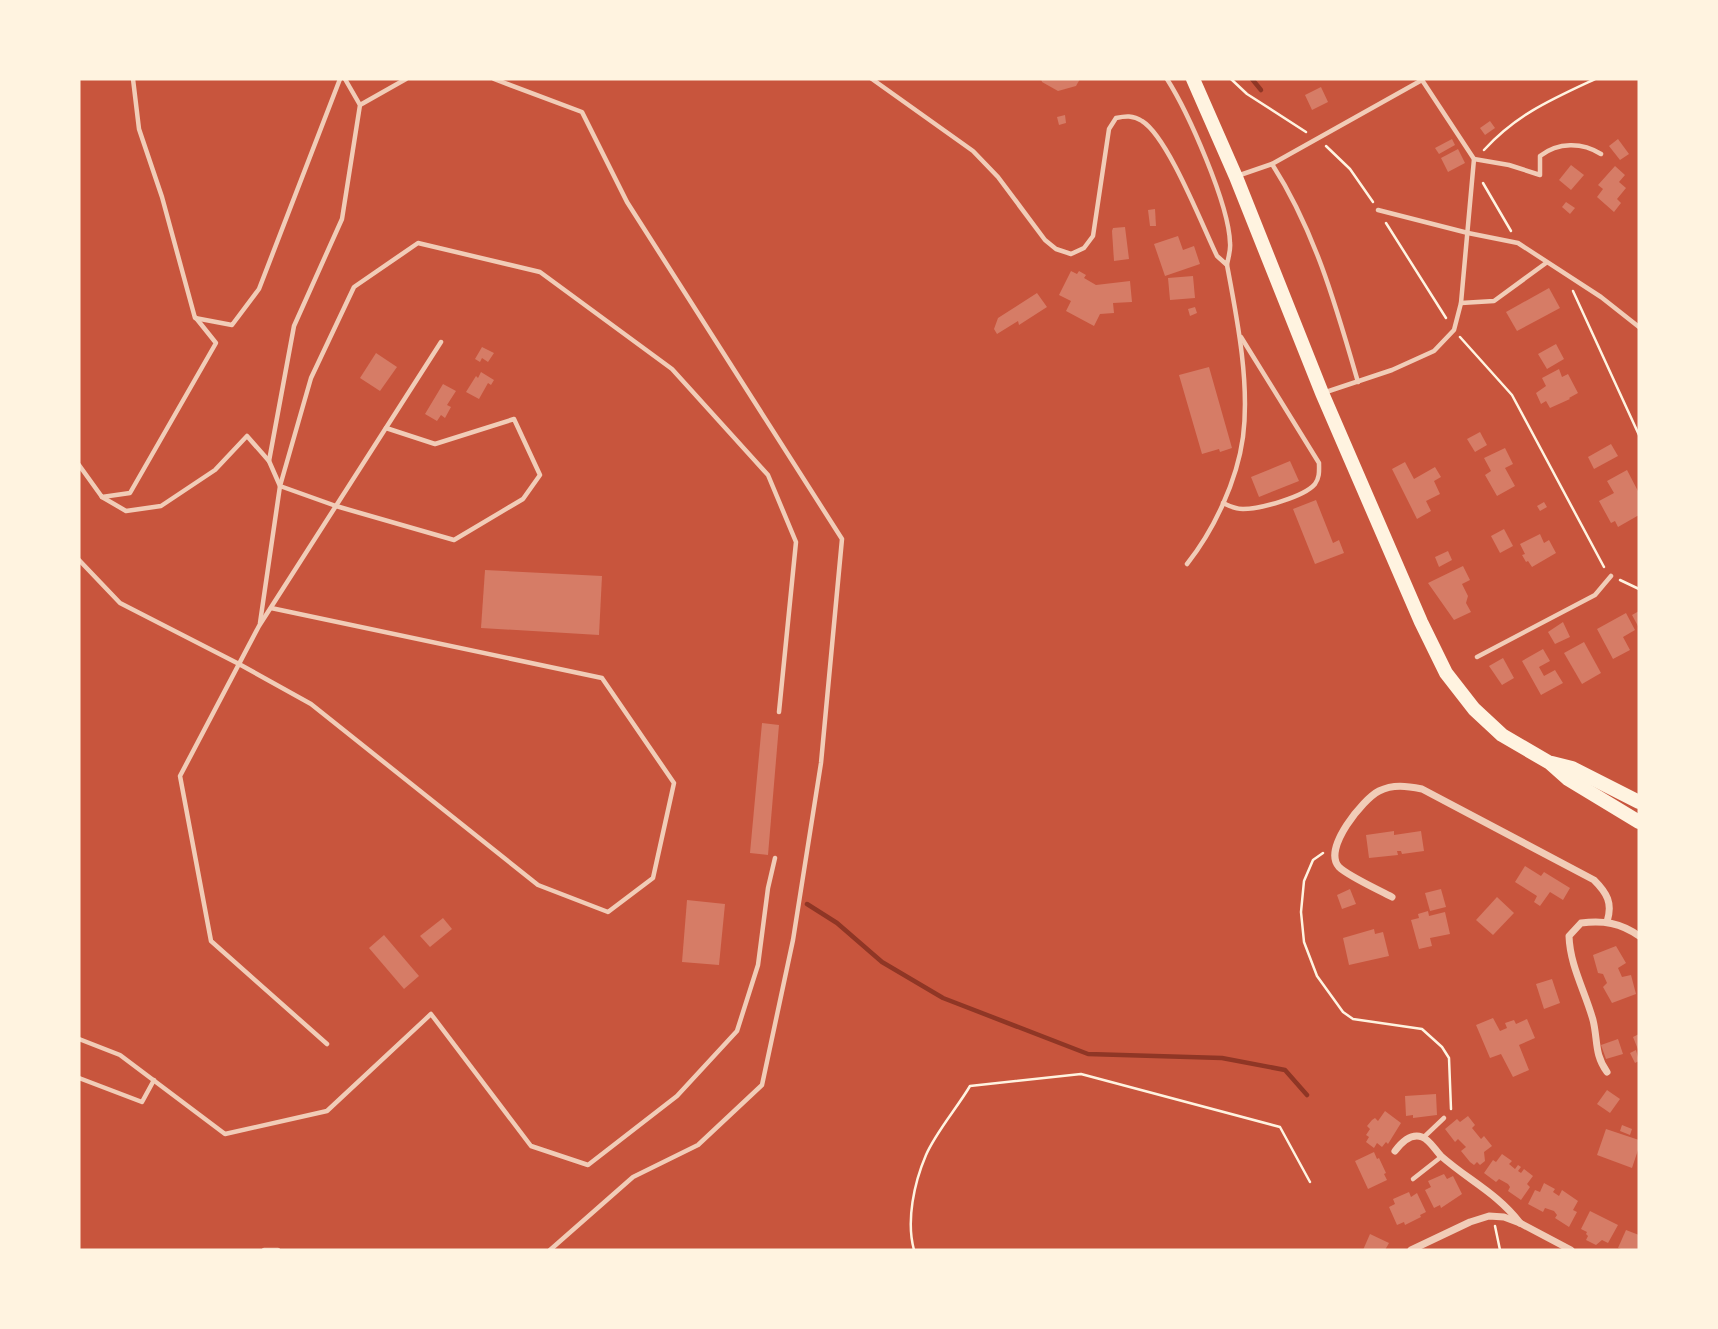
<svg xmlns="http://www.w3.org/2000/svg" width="1718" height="1329" viewBox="0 0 1718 1329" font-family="Helvetica,sans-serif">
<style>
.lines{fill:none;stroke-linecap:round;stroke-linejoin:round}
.stream{stroke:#8f3625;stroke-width:4.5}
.building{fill:#d67c66}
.path{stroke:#fff3e0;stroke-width:2.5}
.service{stroke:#f1ccb7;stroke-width:4.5}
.minor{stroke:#f1ccb7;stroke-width:7}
.primary{stroke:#fff3e0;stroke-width:14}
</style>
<rect width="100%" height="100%" fill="#c8553d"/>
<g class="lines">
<g class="stream">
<polyline points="1252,79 1261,90"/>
<polyline points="807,904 837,923 882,962 943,998 1088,1054 1222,1058 1285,1070 1307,1095"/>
</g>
</g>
<g class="building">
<polygon points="1041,79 1080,79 1076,86 1058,91 1042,82"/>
<polygon points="1321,87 1328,102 1312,110 1305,95"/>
<polygon points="1065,115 1066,123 1059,125 1057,117"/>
<polygon points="1490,121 1495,128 1485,135 1480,128"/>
<polygon points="1452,139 1455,145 1439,154 1435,148"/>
<polygon points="1618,139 1629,154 1620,160 1609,146"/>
<polygon points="1458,149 1465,163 1448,172 1441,158"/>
<polygon points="1571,165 1584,175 1571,190 1559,180"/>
<polygon points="1615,166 1625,175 1619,182 1626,188 1617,199 1621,203 1614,212 1597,197 1603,189 1598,185"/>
<polygon points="1566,202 1575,208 1570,214 1562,207"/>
<polygon points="1155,209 1156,226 1150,226 1148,210"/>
<polygon points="1125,227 1129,259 1114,261 1112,231 1113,228"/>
<polygon points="1178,236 1183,250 1194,246 1200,264 1165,276 1154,244"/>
<polygon points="1071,271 1077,274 1079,271 1086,275 1084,278 1096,285 1130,281 1132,302 1113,303 1114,313 1100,314 1094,326 1066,311 1071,301 1059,295"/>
<polygon points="1193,276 1195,298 1170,300 1168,278"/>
<polygon points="1549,288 1560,308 1517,331 1506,312"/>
<polygon points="1037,293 1047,307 1019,325 1018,321 997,334 994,329 998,318"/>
<polygon points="1195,307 1197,313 1190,316 1188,309"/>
<polygon points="1556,344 1564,359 1547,369 1538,354"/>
<polygon points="482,347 494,353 488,362 482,358 480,362 475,359"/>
<polygon points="376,353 397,367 380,391 360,378"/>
<polygon points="1209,367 1232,448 1220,452 1219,449 1202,454 1179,375"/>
<polygon points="1559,369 1562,377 1568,374 1578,393 1569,398 1570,399 1550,408 1546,401 1541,404 1536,393 1546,386 1542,378"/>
<polygon points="481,372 494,380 491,385 488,383 479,399 466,392 476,376 478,378"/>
<polygon points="443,384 456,391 447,405 451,407 445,418 441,415 437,421 425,414"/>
<polygon points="1480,432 1487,445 1475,452 1467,439"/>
<polygon points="1611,444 1618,456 1594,469 1588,457"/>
<polygon points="1505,448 1513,464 1505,468 1515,486 1497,496 1485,475 1491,471 1484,458"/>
<polygon points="1290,461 1299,481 1259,497 1251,477"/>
<polygon points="1405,462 1414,479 1435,467 1441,477 1434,481 1440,494 1426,501 1431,511 1417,519 1392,469"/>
<polygon points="1627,470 1639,493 1639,515 1618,527 1615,521 1611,523 1599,501 1614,493 1607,481"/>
<polygon points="1316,500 1333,543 1339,540 1344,553 1315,564 1293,509"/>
<polygon points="1544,502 1547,507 1540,511 1537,506"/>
<polygon points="1504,529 1513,546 1500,553 1491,536"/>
<polygon points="1540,534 1544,543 1549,540 1556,553 1532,567 1528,561 1526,562 1522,555 1525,554 1520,544"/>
<polygon points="1448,551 1452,560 1439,567 1435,557"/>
<polygon points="1463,566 1470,580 1462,584 1468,596 1466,603 1471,612 1454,620 1428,583"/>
<polygon points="485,570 602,576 599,635 481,628"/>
<polygon points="1639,611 1639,628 1632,615"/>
<polygon points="1626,613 1635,630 1623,637 1630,650 1613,659 1597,629"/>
<polygon points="1563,622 1570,637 1555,644 1548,632"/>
<polygon points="1584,642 1601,673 1582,684 1564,653"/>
<polygon points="1543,649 1550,661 1539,667 1544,676 1555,670 1563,683 1541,695 1522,661"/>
<polygon points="1503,658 1514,678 1502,685 1489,666"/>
<polygon points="762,723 779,725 768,855 750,853"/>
<polygon points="1394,831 1394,835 1421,831 1424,851 1402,854 1401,851 1397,851 1398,855 1369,858 1366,835"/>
<polygon points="1525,866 1541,876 1544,872 1570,888 1563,900 1550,892 1540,906 1534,902 1537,896 1515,882"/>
<polygon points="1350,889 1356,904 1342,909 1337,895"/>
<polygon points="1441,889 1446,907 1430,911 1425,893"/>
<polygon points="1497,897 1514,913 1493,935 1476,920"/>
<polygon points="687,900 725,904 719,965 682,962"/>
<polygon points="1428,911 1429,916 1445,912 1450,934 1430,938 1432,946 1419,949 1411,920 1419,918 1418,914"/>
<polygon points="443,918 452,929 430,947 420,936"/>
<polygon points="1374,929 1375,934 1383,932 1389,956 1349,965 1343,938"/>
<polygon points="384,935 419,976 404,989 369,948"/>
<polygon points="1616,946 1626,963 1618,968 1622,977 1631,975 1636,994 1612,1003 1603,987 1607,983 1603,974 1598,973 1593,955"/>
<polygon points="1552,979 1560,1003 1544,1009 1536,984"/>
<polygon points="1493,1018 1500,1031 1507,1028 1505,1023 1514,1020 1516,1024 1527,1019 1535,1038 1519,1045 1529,1070 1513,1077 1501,1054 1490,1058 1476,1025"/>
<polygon points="1639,1034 1639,1052 1633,1037"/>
<polygon points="1618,1039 1623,1054 1606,1059 1601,1045"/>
<polygon points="1636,1050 1639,1061 1635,1063 1630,1053"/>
<polygon points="1607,1090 1620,1099 1610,1113 1597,1104"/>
<polygon points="1436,1094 1437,1115 1413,1118 1413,1115 1406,1116 1405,1096"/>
<polygon points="1385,1111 1401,1123 1388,1144 1386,1142 1382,1147 1377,1143 1374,1148 1366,1142 1369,1137 1366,1135 1370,1129 1367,1126 1372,1120 1375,1118 1378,1121"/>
<polygon points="1468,1116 1475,1125 1472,1128 1481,1139 1484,1136 1492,1146 1484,1152 1485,1161 1480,1165 1477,1162 1474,1165 1470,1162 1461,1151 1466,1147 1458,1139 1455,1142 1445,1129 1457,1119 1460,1122"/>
<polygon points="1622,1125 1632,1129 1630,1135 1620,1131"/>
<polygon points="1606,1129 1639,1140 1639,1147 1632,1168 1597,1155"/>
<polygon points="1374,1152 1377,1159 1379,1158 1386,1173 1384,1174 1387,1180 1368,1189 1355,1161"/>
<polygon points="1502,1154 1512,1161 1509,1164 1515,1169 1518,1165 1521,1167 1518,1171 1521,1173 1524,1169 1533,1176 1527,1184 1530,1187 1521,1200 1508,1191 1510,1187 1508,1184 1499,1179 1496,1182 1484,1173 1493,1160 1496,1162"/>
<polygon points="1444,1174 1447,1179 1453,1176 1462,1194 1441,1208 1440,1205 1434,1208 1425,1190 1431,1187 1428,1181"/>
<polygon points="1544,1183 1555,1189 1553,1192 1559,1196 1562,1190 1578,1201 1573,1210 1577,1212 1569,1227 1555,1218 1557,1215 1554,1211 1545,1208 1543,1212 1528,1204 1535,1190 1540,1192"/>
<polygon points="1409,1192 1411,1197 1417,1193 1426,1212 1420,1215 1421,1217 1405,1225 1404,1222 1397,1225 1389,1207 1395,1204 1393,1199"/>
<polygon points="1590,1211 1618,1225 1608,1243 1602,1240 1596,1245 1586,1240 1588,1236 1586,1234 1587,1232 1581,1229"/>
<polygon points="1626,1230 1639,1235 1639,1250 1624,1250 1618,1248"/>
<polygon points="1370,1234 1389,1243 1385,1250 1363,1250"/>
</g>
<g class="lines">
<g class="path">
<polyline points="1231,79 1247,94 1306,132"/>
<polyline points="1326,146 1350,169 1373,202"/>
<path d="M1484,150C1517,114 1552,99 1595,79"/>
<polyline points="1483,183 1511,231"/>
<polyline points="1386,223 1446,318"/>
<polyline points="1573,291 1639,435"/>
<polyline points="1460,337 1512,395 1604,567"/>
<polyline points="1620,580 1639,589"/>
<polyline points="1323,853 1313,860 1304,881 1301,912 1304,942 1317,976 1343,1012 1353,1019 1422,1029 1442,1047 1449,1058 1451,1109"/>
<polyline points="1495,1226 1500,1250"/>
<path d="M914,1250C906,1221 914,1183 926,1155C936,1132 957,1108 970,1086L1081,1074L1280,1127L1310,1182"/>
</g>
<g class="service">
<polyline points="133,79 139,129 162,197 195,318 232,325 259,289 340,79"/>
<polyline points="494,79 582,112 627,202 842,539 821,763 793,940 762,1085 698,1145 633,1177 550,1250"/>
<path d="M872,79L973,151L998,177L1045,240L1056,249L1071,254L1084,248L1093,236L1109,129L1116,118C1125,116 1133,115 1142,121C1168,137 1202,225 1217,256L1227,265C1228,258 1231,250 1230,243C1229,204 1188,112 1167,79"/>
<polyline points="360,105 406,79"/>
<path d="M1474,159L1509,165L1540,175V156C1558,142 1582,142 1601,154"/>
<path d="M1272,164C1315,231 1336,306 1358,382"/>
<polyline points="1240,175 1272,164 1422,80 1474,159 1461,303 1454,330 1434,351 1392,370 1323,393"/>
<polyline points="1378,210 1468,233 1518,243 1601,297 1639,327"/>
<polyline points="1461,303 1494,301 1546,263"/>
<polyline points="386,428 435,444 514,419 540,475 523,499 454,540 336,506 280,486 311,378 354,287 418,243 540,272 672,369 768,475 796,542 779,712"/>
<polyline points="269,461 294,326 342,219 360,105 345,79"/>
<polyline points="79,465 102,497 130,493 216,343 196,318"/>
<polyline points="102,497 126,511 161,506 215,470 247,436 269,461 280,486 260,623"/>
<path d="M1223,503C1229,506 1236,509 1243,509C1260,509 1304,497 1315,484C1320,477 1319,470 1319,463L1241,337"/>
<polyline points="79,560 120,603 239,664 311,704 538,885 608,912 653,878 674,783 602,678 271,608"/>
<path d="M1187,564C1214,530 1237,481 1243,437C1250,383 1237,318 1227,265"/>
<polyline points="1477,657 1595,595 1611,576"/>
<polyline points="79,1039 120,1055 225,1134 327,1111 431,1014 531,1146 588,1165 677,1096 737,1031 758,965 768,888 775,858"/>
<polyline points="327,1044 211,941 180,776 259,626 441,342"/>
<polyline points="79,1078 142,1102 154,1080"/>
<polyline points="1424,1137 1444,1118"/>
<polyline points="1413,1179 1441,1157"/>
<polyline points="264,1250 278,1250"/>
</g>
<g class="minor">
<path d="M1392,897C1379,890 1348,876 1339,867C1322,849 1363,799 1379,791C1393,784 1407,786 1422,789L1594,880C1607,893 1613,903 1607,922"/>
<path d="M1607,1072C1594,1054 1598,1040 1593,1020C1585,991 1570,966 1569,936L1581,923C1603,920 1621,923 1639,936"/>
<path d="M1395,1151C1401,1143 1411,1133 1422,1137C1430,1140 1435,1150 1441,1156C1468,1180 1497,1193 1520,1223"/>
<polyline points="1411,1250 1470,1222 1489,1216 1504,1217 1520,1223 1571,1250"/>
</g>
<g class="primary">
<polyline points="1193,79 1236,177 1322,393 1421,622 1446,673 1474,709 1502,735 1550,763 1568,779 1639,822"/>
<polyline points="1552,763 1572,768 1639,802"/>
</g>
</g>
<rect width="1718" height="1329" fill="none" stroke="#fff3e0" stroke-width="161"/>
</svg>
